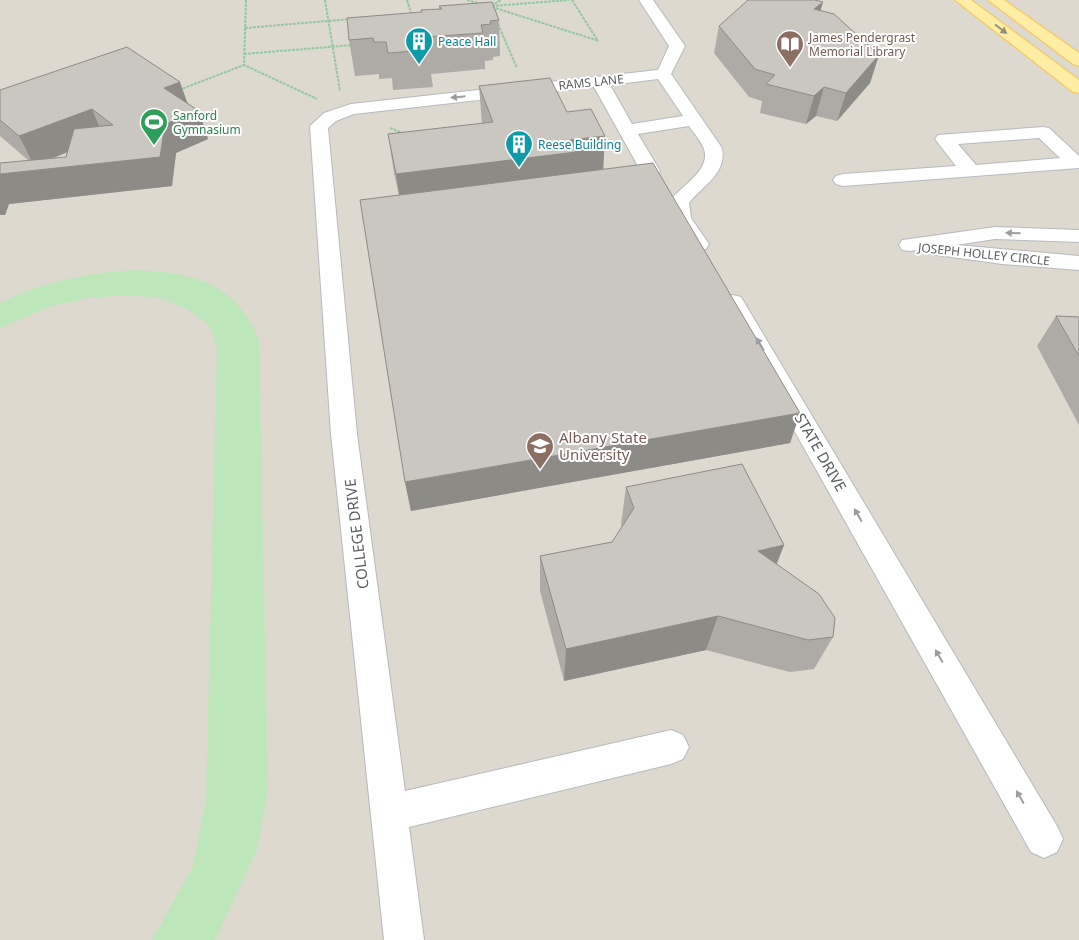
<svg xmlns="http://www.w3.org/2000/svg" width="1079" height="940" viewBox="0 0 1079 940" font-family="'Noto Sans',sans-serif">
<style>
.education{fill:#ddd9cf}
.green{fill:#bde7bb}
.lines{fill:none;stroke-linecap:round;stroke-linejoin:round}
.minor-casing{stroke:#b6b9be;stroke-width:2}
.major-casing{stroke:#f8c34f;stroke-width:2}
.path{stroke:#94c8a1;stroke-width:2;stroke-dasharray:3 1;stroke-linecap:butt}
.minor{fill:#fff;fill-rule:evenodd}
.major{fill:#ffeda4;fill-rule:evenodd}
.wall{fill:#aeaaa5;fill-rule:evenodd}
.shaded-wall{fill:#8d8b86}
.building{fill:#cac6c0;stroke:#8d8b86}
.oneway{fill:#939079}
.oneway2{fill:#9b9ea1}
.labels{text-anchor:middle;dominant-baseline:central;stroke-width:4;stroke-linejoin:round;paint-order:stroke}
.far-education-label{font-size:12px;fill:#785e54;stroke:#fff;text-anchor:start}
.far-culture-label{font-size:12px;fill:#0d838f;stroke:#fff;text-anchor:start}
.far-street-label{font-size:12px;fill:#595e62;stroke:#fff}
.far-leisure-label{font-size:12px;fill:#27864d;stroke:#fff;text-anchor:start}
.education-label{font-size:15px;fill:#785e54;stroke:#fff;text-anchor:start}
.street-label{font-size:15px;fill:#595e62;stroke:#fff}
</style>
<rect width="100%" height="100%" fill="#edeae0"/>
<rect class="education" x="0" y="0" width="1079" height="940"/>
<path class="green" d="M133,270C190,272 237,281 259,341L268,789L257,850L215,940H152L193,866L206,799L217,348L209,325L187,309L160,298L127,295L88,298L49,307L0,328V303C42,282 86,273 133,270Z"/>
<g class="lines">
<g class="minor-casing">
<g id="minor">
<path d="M639,0H653L685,46L671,74L722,148C727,174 703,185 689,203L691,218L709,244L706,249L698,250L690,249L671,218L669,202C680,186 711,171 704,149C701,141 694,133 689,126L638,134L660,171L657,175L650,177L643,175L594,87L354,114L336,121L328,128L357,434L405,791L671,730L683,735L689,747L683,759L671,764L409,827L424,940H384L331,434L310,126L324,113L351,104L658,70L669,46ZM658,79L683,116L632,124L610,85Z"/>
<path d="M1043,127L1049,128L1079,156V168L843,186L836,184L833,180L836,176L843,174L956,166L935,139L938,135ZM1039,138L1060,158L976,165L958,144Z"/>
<polygon points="995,227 1079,230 1079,242 995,239 956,245 1079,256 1079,270 1002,264 938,255 930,254 927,249 910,251 902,250 899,245 902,240 910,239"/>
<polygon points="733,295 741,297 744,302 1057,826 1063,839 1057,852 1044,858 1031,852 722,302 725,297"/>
</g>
</g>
<g class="major-casing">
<g id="major">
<polygon points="955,0 971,0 1079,80 1079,93 1073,92"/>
<polygon points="988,0 1004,0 1079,53 1079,66 1073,64"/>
</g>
</g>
<g class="path">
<polyline points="246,0 244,65 317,99"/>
<polyline points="325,0 340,91"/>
<polyline points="407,0 412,16"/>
<polyline points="467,0 481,4"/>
<polyline points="572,0 598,41"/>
<polyline points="491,6 501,0"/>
<polyline points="492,6 569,0"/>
<polyline points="492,7 599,41"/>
<polyline points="498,24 517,68"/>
<polyline points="245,28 351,19"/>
<polyline points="244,54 353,45"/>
<polyline points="179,90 244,65"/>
<polyline points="390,128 405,134"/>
</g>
<use href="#minor" class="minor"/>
<use href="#major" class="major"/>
</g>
<g class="wall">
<polygon points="439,6 499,20 500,56 493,57 493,60 485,61 485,69 431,74 433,87 393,90 392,78 379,79 379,74 355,76 349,40 422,12 439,9"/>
<polygon points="821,11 879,55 870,83 837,121 816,116 806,124 760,113 762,101 749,97 714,53 719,26"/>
<polygon points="479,86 567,112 603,170 800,413 790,443 411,511 405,482 399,195 394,173 388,134 482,124"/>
<path d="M0,90L188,104L199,111L208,139L176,153L172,186L9,204L5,215H0L28,160L0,136ZM68,152L66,157L54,158Z"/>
<polygon points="1056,316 1079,317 1079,425 1037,346"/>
<polygon points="626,487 784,545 777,564 833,637 814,669 790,672 706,650 564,681 540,591 540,556 612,542 622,527 621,525"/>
</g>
<g class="shaded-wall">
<polygon points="823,2 816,28 814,9"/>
<polygon points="879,55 870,83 837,121 846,93"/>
<polygon points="180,82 190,110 164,88"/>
<polygon points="824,87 816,116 806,124 814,96"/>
<polygon points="92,109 104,138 34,165 19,136"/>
<polygon points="199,111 208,139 176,153 172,186 9,204 5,215 0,215 0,174 160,157 165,124"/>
<polygon points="605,136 603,174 402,213 396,174 570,140"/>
<polygon points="800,413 790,443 411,511 405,482"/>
<polygon points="784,545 769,581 758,551"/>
<polygon points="718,616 706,650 564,681 566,649"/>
</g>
<g class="building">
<polygon points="748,0 815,0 823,2 814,9 834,14 879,55 846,93 824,87 814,96 766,84 775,75 755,69 719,26"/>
<polygon points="492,2 499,20 490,21 491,24 481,25 483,33 426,37 429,50 388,53 386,42 374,42 373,38 349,40 347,18 422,12 421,10 442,9 439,6"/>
<polygon points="127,47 180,82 164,88 199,111 165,124 160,157 0,174 0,163 66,157 74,129 113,125 92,109 19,136 0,120 0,90"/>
<polygon points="550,78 567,112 591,109 605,136 570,140 576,152 396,174 388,134 493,122 479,86"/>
<polygon points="653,163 800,413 405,482 360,200"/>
<polygon points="1056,316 1079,317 1079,356"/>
<polygon points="742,464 784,545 758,551 819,594 835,618 833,637 808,640 718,616 566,649 540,556 612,542 634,508 626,487"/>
</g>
<defs><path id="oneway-solid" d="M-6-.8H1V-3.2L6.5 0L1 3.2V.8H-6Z" transform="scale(1.25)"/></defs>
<use class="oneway" href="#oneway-solid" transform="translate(1001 29) rotate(37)"/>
<g class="oneway2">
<use href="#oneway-solid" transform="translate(458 97) rotate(174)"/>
<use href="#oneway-solid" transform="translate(1013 233) rotate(-178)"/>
<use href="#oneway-solid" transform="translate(760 344) rotate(-121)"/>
<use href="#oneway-solid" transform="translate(858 515) rotate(-120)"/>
<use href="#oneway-solid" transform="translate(939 656) rotate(-120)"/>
<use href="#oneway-solid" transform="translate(1020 797) rotate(-120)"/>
</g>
<defs>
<g id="building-pin" transform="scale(1.4375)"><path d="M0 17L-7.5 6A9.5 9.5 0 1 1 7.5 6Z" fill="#0f9aa8" stroke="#fff"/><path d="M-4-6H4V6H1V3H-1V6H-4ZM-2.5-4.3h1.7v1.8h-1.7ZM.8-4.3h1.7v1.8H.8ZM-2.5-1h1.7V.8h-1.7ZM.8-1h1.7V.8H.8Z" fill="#fff"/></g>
<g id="library-pin" transform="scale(1.4375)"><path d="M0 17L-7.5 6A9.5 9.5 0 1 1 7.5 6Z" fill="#8d6e63" stroke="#fff"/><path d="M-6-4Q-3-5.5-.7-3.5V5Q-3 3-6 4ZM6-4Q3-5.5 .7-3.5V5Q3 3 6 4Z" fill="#fff"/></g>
<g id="stadium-pin" transform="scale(1.4375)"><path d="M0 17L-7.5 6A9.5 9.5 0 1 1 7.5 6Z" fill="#2e9e5b" stroke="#fff"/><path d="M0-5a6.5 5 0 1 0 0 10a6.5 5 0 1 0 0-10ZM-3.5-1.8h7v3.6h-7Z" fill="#fff"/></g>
<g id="university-pin" transform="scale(1.4375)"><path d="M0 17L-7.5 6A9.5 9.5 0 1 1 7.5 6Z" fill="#8d6e63" stroke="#fff"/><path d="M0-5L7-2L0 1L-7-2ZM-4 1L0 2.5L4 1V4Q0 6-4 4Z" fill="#fff"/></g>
</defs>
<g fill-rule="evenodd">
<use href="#building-pin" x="419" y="41"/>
<use href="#library-pin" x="790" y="44"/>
<use href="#stadium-pin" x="154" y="122"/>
<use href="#building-pin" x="519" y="144"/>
<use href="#university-pin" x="540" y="446"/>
</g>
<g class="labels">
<g class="far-education-label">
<text x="809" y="37">James Pendergrast<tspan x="809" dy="14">Memorial Library</tspan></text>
</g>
<g class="far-culture-label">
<text x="438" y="41">Peace Hall</text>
<text x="538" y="144">Reese Building</text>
</g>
<g class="far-street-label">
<text transform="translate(591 82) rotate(-6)">RAMS LANE</text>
<text transform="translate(984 254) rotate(6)">JOSEPH HOLLEY CIRCLE</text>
</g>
<g class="far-leisure-label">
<text x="173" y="115">Sanford<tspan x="173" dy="14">Gymnasium</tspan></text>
</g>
<g class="education-label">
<text x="559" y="437">Albany State<tspan x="559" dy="17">University</tspan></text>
</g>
<g class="street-label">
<text transform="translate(821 452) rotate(60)">STATE DRIVE</text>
<text transform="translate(356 534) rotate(-97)">COLLEGE DRIVE</text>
</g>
</g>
</svg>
